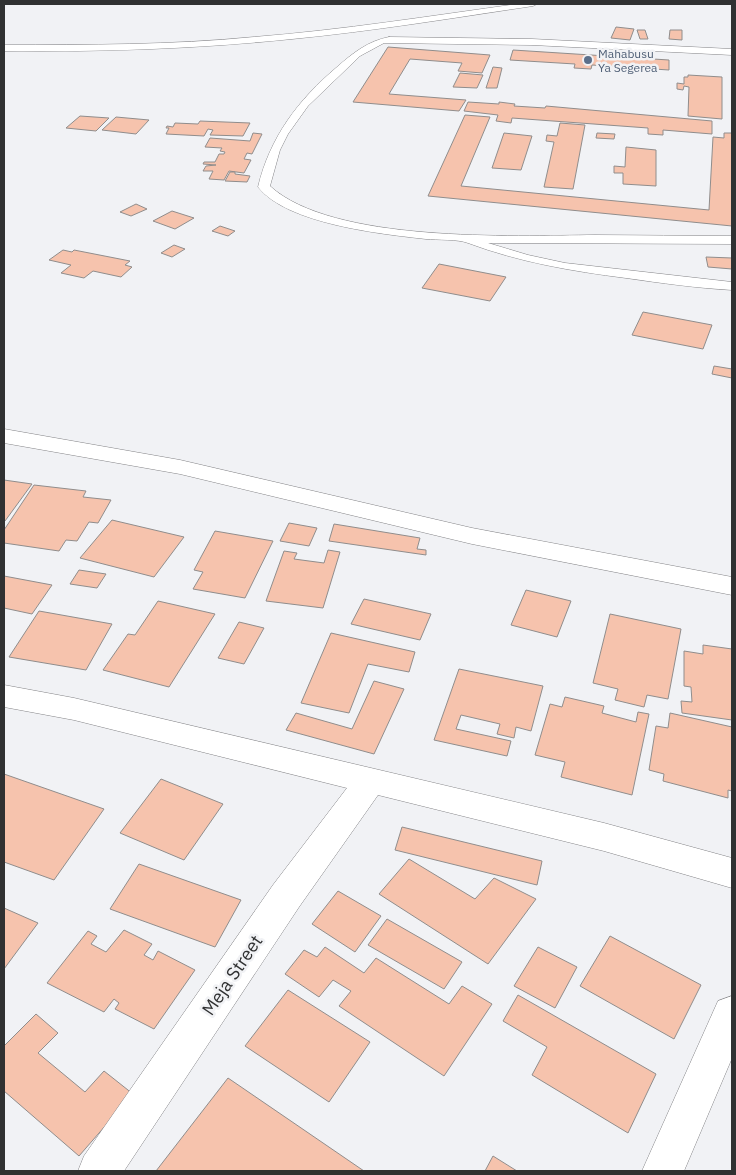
<svg xmlns="http://www.w3.org/2000/svg" width="736" height="1175" viewBox="0 0 736 1175" font-family="'IBM Plex Sans',sans-serif">
<style>
.building{fill:#f6c3ad;stroke:#908d8c}
.lines{fill:none;stroke-linecap:round;stroke-linejoin:round}
.service-casing{stroke:#848487;stroke-width:1}
.minor-casing{stroke:#848487;stroke-width:1}
.service{fill:#fff;fill-rule:evenodd}
.minor{fill:#fff;fill-rule:evenodd}
.service-dot{fill:#5c6f8a;stroke:#f1f2f5;stroke-width:2}
.labels{text-anchor:middle;dominant-baseline:central;stroke-width:5;stroke-linejoin:round;paint-order:stroke}
.far-service-label{font-size:12px;fill:#4e5e75;stroke:#f1f2f5;text-anchor:start}
.near-street-label{font-size:18px;fill:#303132;stroke:#f1f2f5}
</style>
<rect width="100%" height="100%" fill="#f1f2f5"/>
<g class="building">
<polygon points="616,27 634,29 630,40 611,38"/>
<polygon points="637,30 645,30 648,39 640,39"/>
<polygon points="670,30 682,30 682,40 669,39"/>
<polygon points="388,47 490,55 482,73 458,71 462,63 410,59 389,94 466,100 459,111 353,102"/>
<polygon points="513,50 669,60 669,70 592,65 591,69 574,68 575,64 510,60"/>
<polygon points="493,67 502,68 497,88 486,88"/>
<polygon points="460,73 483,75 477,88 453,87"/>
<polygon points="688,75 722,77 722,119 688,116 689,87 684,86 683,90 677,89 677,83 684,84 684,77 688,77"/>
<polygon points="468,102 499,104 499,102 515,104 514,106 545,108 546,106 712,121 712,134 663,130 663,135 648,134 648,128 512,118 511,123 496,121 498,115 464,111"/>
<polygon points="465,115 490,117 461,186 709,210 713,137 724,138 724,133 732,133 732,226 428,196"/>
<polygon points="80,116 109,118 96,131 66,128"/>
<polygon points="116,117 149,120 136,134 102,130"/>
<polygon points="200,121 250,123 243,136 210,135 213,130 208,129 204,136 166,134 169,128 166,128 167,126 173,127 175,123 198,124"/>
<polygon points="560,123 585,125 573,189 544,187 554,142 546,141 547,135 557,136"/>
<polygon points="253,133 262,134 252,154 247,153 244,159 251,160 244,173 229,171 224,180 209,179 213,171 203,171 206,166 216,165 203,164 204,162 215,162 219,154 224,154 225,152 220,151 222,148 205,147 210,138 250,141"/>
<polygon points="504,133 532,136 521,170 492,168"/>
<polygon points="597,133 615,134 614,139 596,138"/>
<polygon points="626,147 656,150 656,186 623,184 623,173 614,173 614,166 625,167"/>
<polygon points="230,172 235,172 235,174 250,176 247,182 225,181"/>
<polygon points="136,204 147,209 131,216 120,212"/>
<polygon points="172,211 194,218 175,229 153,221"/>
<polygon points="220,226 235,231 228,236 212,231"/>
<polygon points="174,245 185,249 172,257 161,253"/>
<polygon points="63,250 72,252 74,250 130,261 125,265 132,267 121,277 93,271 84,278 61,273 71,265 49,260"/>
<polygon points="706,257 732,258 732,269 708,267"/>
<polygon points="439,264 506,277 490,301 422,288"/>
<polygon points="643,312 712,325 703,349 632,335"/>
<polygon points="714,366 732,369 732,378 712,374"/>
<polygon points="4,480 32,484 5,521 4,521"/>
<polygon points="34,485 86,491 83,497 111,500 98,523 89,522 77,541 66,540 59,551 4,543 4,530"/>
<polygon points="112,520 184,537 154,577 80,558"/>
<polygon points="289,523 317,528 309,546 280,541"/>
<polygon points="334,524 420,538 417,549 426,550 426,555 329,541"/>
<polygon points="215,531 273,541 245,598 193,589 203,572 194,570"/>
<polygon points="328,550 340,552 323,608 266,601 284,551 297,553 294,559 324,563"/>
<polygon points="79,570 106,574 97,588 70,584"/>
<polygon points="4,576 52,585 32,614 4,608"/>
<polygon points="526,590 571,601 557,637 511,625"/>
<polygon points="364,599 431,614 420,640 351,624"/>
<polygon points="158,601 215,614 169,687 103,670 128,634 135,635"/>
<polygon points="39,611 112,624 86,670 9,657"/>
<polygon points="610,614 681,629 668,699 647,695 644,707 615,700 618,689 593,683"/>
<polygon points="239,622 264,628 244,664 218,658"/>
<polygon points="331,633 415,652 409,672 368,664 349,713 301,703"/>
<polygon points="703,645 732,649 732,720 682,713 681,701 692,702 691,687 684,686 684,651 703,654"/>
<polygon points="459,669 543,686 531,731 516,727 514,738 497,734 500,724 461,715 456,729 511,741 507,756 434,740"/>
<polygon points="374,681 404,689 374,754 286,730 296,713 352,729"/>
<polygon points="565,697 604,706 602,713 636,722 638,712 649,714 632,795 561,777 565,762 535,755 550,704 562,707"/>
<polygon points="670,713 732,727 732,791 728,790 728,798 663,781 664,774 649,770 656,726 668,728"/>
<polygon points="4,774 104,809 54,880 4,862"/>
<polygon points="161,779 223,804 184,860 120,833"/>
<polygon points="402,827 542,861 537,885 395,850"/>
<polygon points="409,859 475,899 494,878 536,899 488,964 379,894"/>
<polygon points="139,864 241,900 215,947 110,909"/>
<polygon points="338,891 381,916 355,952 312,924"/>
<polygon points="4,908 38,923 4,969"/>
<polygon points="387,919 462,962 444,989 368,945"/>
<polygon points="124,930 152,944 144,955 153,960 158,951 195,970 154,1029 115,1009 119,1003 114,999 104,1012 47,983 88,931 97,936 91,944 106,952"/>
<polygon points="610,936 701,985 674,1039 580,986"/>
<polygon points="325,947 364,973 376,958 449,1004 462,986 492,1004 444,1076 339,1006 351,991 333,980 319,997 285,974 304,950 317,957"/>
<polygon points="538,947 577,967 555,1008 514,986"/>
<polygon points="288,990 370,1042 329,1102 245,1046"/>
<polygon points="518,995 656,1074 628,1133 532,1075 547,1047 503,1021"/>
<polygon points="36,1014 58,1033 38,1053 85,1092 104,1071 133,1094 79,1156 4,1091 4,1046"/>
<polygon points="228,1078 364,1171 156,1171"/>
<polygon points="493,1156 517,1171 485,1171"/>
</g>
<g class="lines">
<g class="service-casing">
<g id="service">
<path d="M518,4H537L533,6C453,18 373,31 292,39C196,49 100,52 4,51V45C88,45 171,45 254,37C343,30 430,16 518,4Z"/>
<path d="M389,37L532,39L732,49V55L532,45L384,43L360,56L308,106L288,134L280,150L270,186C332,243 513,236 595,235C641,235 686,236 732,236V244L488,243L528,255L565,263L732,282V290C697,288 661,283 626,278C571,271 519,262 468,243C458,239 437,240 426,239C381,234 287,224 258,187C270,137 298,100 337,67C353,53 368,41 389,37Z"/>
</g>
</g>
<g class="minor-casing">
<g id="minor">
<polygon points="4,429 180,460 472,528 732,577 732,595 472,544 180,474 4,443"/>
<polygon points="4,685 74,698 604,823 732,858 732,888 604,851 378,795 299,907 124,1171 78,1171 84,1156 273,885 347,788 74,720 4,707"/>
<polygon points="732,996 732,1058 684,1171 642,1171 718,1001"/>
</g>
</g>
<use href="#service" class="service"/>
<use href="#minor" class="minor"/>
</g>
<circle class="service-dot" cx="588" cy="60" r="5"/>
<g class="labels">
<g class="far-service-label">
<text x="598" y="53">Mahabusu<tspan x="598" dy="14">Ya Segerea</tspan></text>
</g>
<g class="near-street-label">
<text transform="translate(232 975) rotate(-56)">Meja Street</text>
</g>
</g>
<rect width="736" height="1175" fill="none" stroke="#303132" stroke-width="10"/>
</svg>
